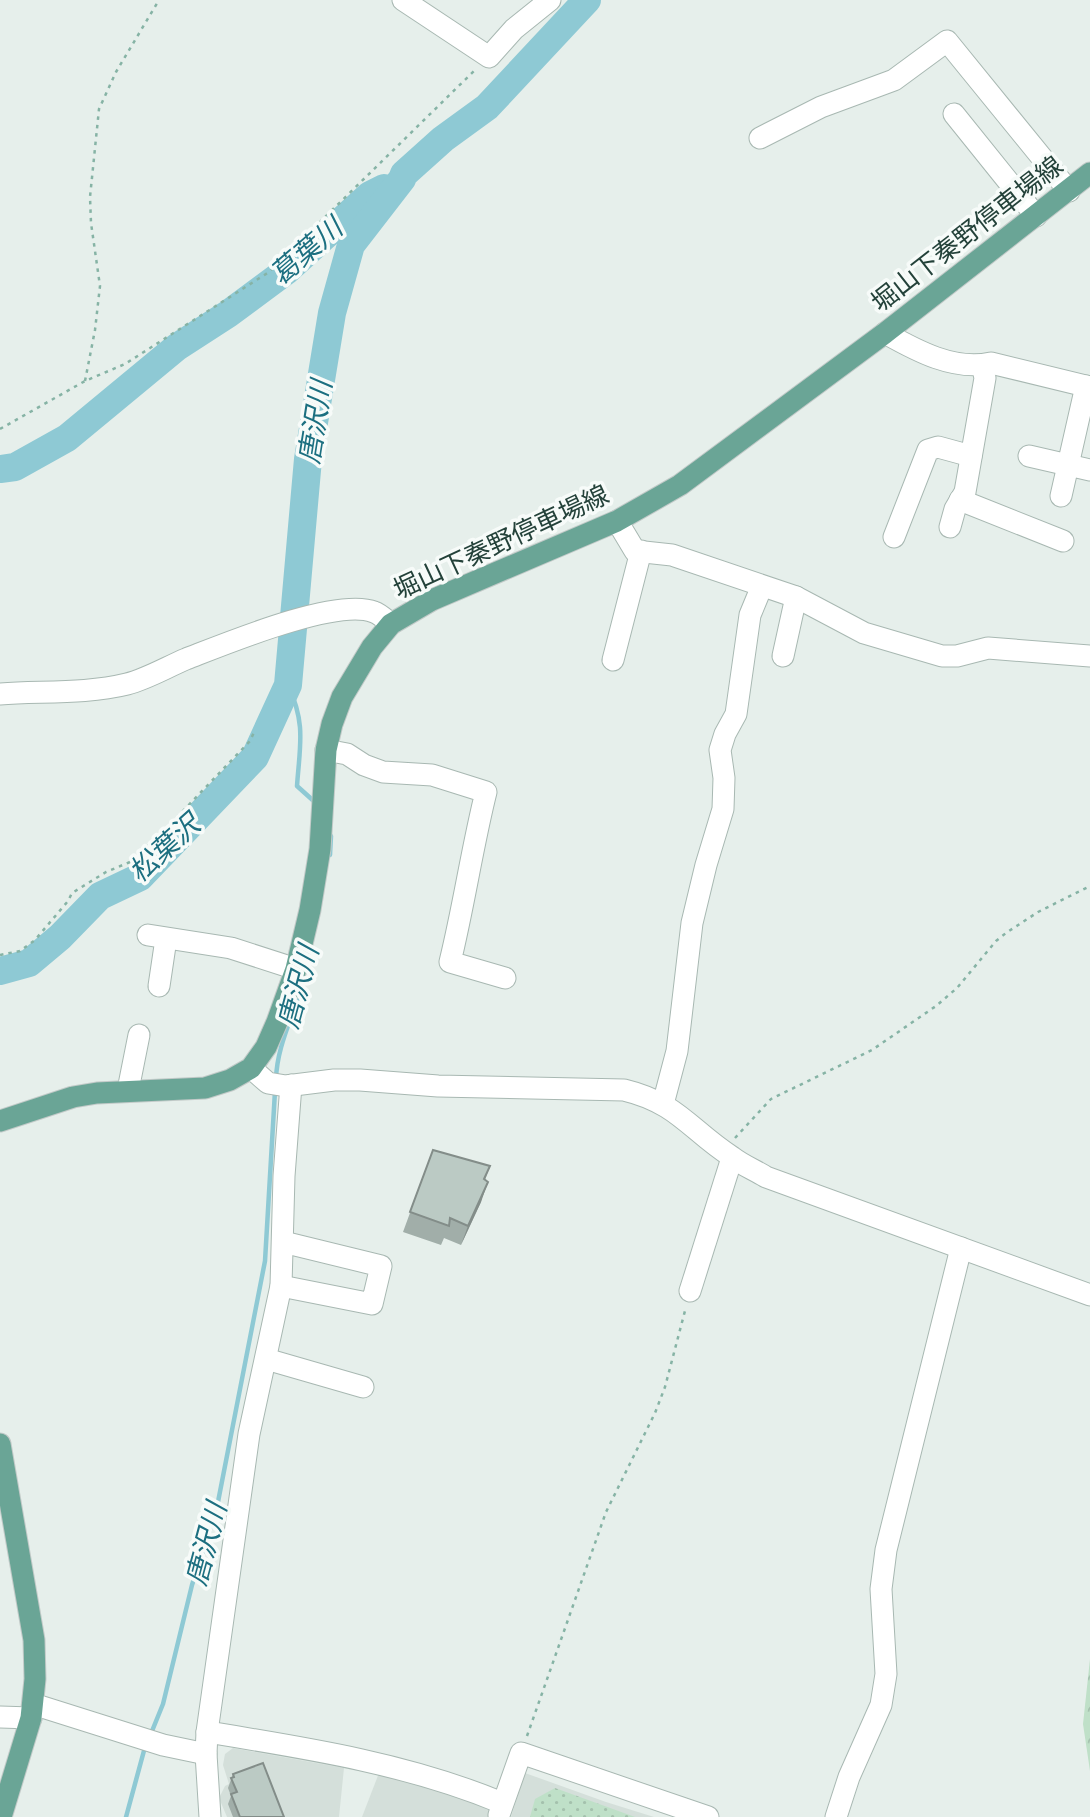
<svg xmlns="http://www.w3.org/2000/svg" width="1090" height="1817" viewBox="0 0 1090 1817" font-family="'Space Grotesk','Noto Sans JP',sans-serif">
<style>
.built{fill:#d4dfda}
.forest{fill:url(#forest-crowns)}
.park{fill:url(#park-dots)}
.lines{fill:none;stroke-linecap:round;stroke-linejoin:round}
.stream{stroke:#8ec9d4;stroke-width:4.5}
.river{stroke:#8ec9d4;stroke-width:28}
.minor-casing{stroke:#a8b8b2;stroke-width:23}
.major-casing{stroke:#c2cac8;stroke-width:23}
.path{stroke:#86b3a5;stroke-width:2.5;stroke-dasharray:3.5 5;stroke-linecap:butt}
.minor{stroke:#fff;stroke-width:21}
.major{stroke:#6aa596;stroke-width:21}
.wall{fill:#a1aea9}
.shaded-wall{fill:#838d89}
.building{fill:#bbcac4;stroke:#838d89;stroke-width:2}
.labels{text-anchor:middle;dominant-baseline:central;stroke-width:7;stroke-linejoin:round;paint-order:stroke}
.street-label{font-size:26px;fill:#24423a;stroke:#f7fbf9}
.water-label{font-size:28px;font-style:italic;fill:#1c6f80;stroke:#f7fbf9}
</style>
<defs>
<pattern id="forest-crowns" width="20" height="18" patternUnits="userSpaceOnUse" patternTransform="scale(1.75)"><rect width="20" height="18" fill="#bfe0c8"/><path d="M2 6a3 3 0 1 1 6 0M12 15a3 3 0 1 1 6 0" fill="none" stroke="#a4c1ad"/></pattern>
<pattern id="park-dots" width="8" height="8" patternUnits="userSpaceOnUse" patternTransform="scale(1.75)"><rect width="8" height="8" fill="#bfe0c8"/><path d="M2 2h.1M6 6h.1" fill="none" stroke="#a4c1ad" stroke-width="1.8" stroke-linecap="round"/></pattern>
</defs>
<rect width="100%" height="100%" fill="#e6efeb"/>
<g class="built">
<polygon points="233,1748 344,1768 339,1817 227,1817 219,1798 225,1786 229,1784 223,1765 225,1754"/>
<polygon points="379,1773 485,1805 492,1814 491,1817 362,1817"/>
<polygon points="525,1773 606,1802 654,1817 511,1817"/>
</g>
<polygon class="forest" points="1090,1659 1090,1771 1083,1724"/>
<polygon class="park" points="555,1788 635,1817 530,1817 535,1799"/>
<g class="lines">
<g class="stream">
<path d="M288,685C306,724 300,744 297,786L317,804"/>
<polyline points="330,855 331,836"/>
<path d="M276,1079C277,1044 295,1013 303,980"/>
<polyline points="150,1736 163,1704 192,1585 217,1507 265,1261 275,1091"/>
<polyline points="126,1817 145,1747"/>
</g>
<g class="river">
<polyline points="0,469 15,467 67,438 177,347 228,314 286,271 370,195 384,188"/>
<polyline points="0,971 29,963 60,937 100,896 140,877 255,757 288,685 308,459 332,313 351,245 402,179 404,174 443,139 487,107 587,0"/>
</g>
<g class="minor-casing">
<g id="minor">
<polyline points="403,0 489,57 514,29 550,0"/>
<polyline points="954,114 1036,216"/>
<polyline points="760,138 821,107 894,80 947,41 1069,191"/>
<path d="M885,333C917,351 954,371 991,363L1090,387"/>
<polyline points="1029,456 1090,470"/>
<polyline points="1061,496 1086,386"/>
<polyline points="960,500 1063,541"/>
<polyline points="617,521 635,551 672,555 796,597 864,633 942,656 957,656 988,648 1090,656"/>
<polyline points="950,527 955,509 965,492 985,378 982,365"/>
<polyline points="894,537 928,450 938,447 971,456"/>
<polyline points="783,656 796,597"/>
<polyline points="613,660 641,551"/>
<path d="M0,694C42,691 87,694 127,684C147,679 167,667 186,659C225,644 337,597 374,612C380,614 386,620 391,624"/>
<path d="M326,750L347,754L364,765L383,772L432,775L486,792C472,848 464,905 450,962L505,978"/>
<polyline points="148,935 231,948 296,969"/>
<polyline points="159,986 166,939"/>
<path d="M251,1068L268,1083L286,1086L334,1080H360L438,1086L624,1090C678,1103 690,1130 732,1157C742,1165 755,1170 766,1177L1090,1295"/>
<polyline points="128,1090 139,1035"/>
<polyline points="663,1104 677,1051 692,923 706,865 723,809 724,778 720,750 725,734 736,714 750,615 762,586"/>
<polyline points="281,1286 372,1304 381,1266 283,1242"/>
<polyline points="690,1291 732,1158"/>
<polyline points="266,1359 363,1387"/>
<polyline points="33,1704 163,1745 206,1754"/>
<polyline points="0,1717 31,1718"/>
<path d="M207,1732C306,1748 409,1764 502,1803"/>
<polyline points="499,1815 521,1753 708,1817"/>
<polyline points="210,1817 206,1754 207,1732 249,1434 281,1286 284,1176 291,1085"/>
<polyline points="836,1817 849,1777 881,1705 886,1674 881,1589 886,1550 961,1248"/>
</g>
</g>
<g class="major-casing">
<g id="major">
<polyline points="0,1121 73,1097 97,1093 205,1088 230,1080 251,1068 266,1047 277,1022 296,969 310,910 320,849 326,750 332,724 342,697 372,647 391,624 432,600 617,521 680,485 885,333 1090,173"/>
<polyline points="0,1444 34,1640 35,1679 31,1718 1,1817"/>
</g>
</g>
<g class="path">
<polyline points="85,381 95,330 100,286 91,223 90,197 99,109 116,72 159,0"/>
<polyline points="0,429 85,381 125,364 269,272 476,69"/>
<polyline points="0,955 20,951 35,940 68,901 72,893 106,872 130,862 158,837 250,741 255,730"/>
<polyline points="735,1138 771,1099 872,1050 936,1006 957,988 996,941 1006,933 1038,912 1090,886"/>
<polyline points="527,1736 606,1512 655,1413 665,1387 686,1307"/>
</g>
<use href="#minor" class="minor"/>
<use href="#major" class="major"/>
</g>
<g class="wall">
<polygon points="433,1150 490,1166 485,1180 481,1202 461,1245 444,1238 441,1245 403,1232"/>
<polygon points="233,1774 284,1817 233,1817 228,1804 231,1796 228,1788"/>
</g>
<polygon class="shaded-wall" points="488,1182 481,1202 461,1245 468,1226"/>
<g class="building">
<polygon points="433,1150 490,1166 484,1179 488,1182 468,1226 450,1218 449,1226 410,1212"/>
<polygon points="263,1763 284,1817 240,1817 231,1794 237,1792 231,1778 234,1777 233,1774"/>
</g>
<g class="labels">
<g class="street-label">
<text transform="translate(967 234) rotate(-38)">堀山下秦野停車場線</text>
<text transform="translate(501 542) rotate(-25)">堀山下秦野停車場線</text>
</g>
<g class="water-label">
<text transform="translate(306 251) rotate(-41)">葛葉川</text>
<text transform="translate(315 422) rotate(-81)">唐沢川</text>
<text transform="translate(164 848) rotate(-42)">松葉沢</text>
<text transform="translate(298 987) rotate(-75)">唐沢川</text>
<text transform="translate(206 1544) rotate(-75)">唐沢川</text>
</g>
</g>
</svg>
